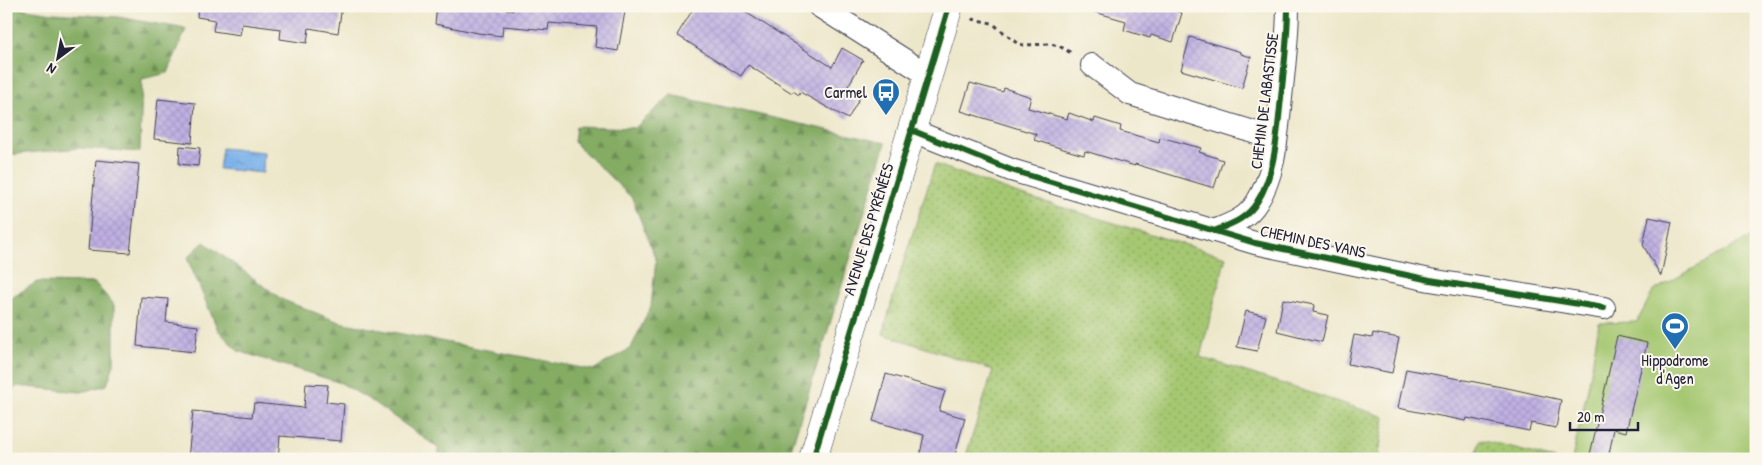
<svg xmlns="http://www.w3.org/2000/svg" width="1762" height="465" viewBox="0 0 1762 465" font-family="'Patrick Hand',sans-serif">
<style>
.green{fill:url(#green-dots);stroke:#647556}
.forest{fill:url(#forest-firs);stroke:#536750}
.pitch{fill:#a6c872;stroke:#647556}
.water{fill:url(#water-ripples);stroke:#4e6a92}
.building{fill:url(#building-cross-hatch)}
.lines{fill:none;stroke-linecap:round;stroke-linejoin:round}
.minor-casing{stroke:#404050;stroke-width:24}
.secondary-casing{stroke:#404050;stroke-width:29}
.path{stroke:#404050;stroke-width:3;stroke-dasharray:4 4;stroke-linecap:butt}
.minor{stroke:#fff;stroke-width:22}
.secondary{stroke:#fff;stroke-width:28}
.cycleway-casing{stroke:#fbf7ec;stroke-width:9}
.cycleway{stroke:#1b5e20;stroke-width:6}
.labels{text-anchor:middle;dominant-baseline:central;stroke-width:4;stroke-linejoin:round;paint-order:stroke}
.poi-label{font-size:16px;fill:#22223b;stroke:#fbf7ec;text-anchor:end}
.street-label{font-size:16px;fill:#22223b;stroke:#fbf7ec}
</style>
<defs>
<pattern id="green-dots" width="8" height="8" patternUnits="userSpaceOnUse" patternTransform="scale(1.25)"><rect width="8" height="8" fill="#a6c872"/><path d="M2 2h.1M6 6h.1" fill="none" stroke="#87a25f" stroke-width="1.8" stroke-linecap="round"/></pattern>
<pattern id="forest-firs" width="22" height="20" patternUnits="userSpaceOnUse" patternTransform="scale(1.25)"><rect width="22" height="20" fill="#84ac64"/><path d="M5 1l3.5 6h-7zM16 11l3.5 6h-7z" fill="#6c8c54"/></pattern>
<pattern id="water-ripples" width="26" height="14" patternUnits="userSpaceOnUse" patternTransform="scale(1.25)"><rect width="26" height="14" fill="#7ab1e9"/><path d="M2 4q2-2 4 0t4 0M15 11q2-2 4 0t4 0" fill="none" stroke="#6490be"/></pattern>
<pattern id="building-cross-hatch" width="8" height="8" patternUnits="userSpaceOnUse" patternTransform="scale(1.25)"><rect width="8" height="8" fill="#bfb0e2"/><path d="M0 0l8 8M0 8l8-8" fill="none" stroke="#a497c3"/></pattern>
</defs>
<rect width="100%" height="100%" fill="#fbf7ec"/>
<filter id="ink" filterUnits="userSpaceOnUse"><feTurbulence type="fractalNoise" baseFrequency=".02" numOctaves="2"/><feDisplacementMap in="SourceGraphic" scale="10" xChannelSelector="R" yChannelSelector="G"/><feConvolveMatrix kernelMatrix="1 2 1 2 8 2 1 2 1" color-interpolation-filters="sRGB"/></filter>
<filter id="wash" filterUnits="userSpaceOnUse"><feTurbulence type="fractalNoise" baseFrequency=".0096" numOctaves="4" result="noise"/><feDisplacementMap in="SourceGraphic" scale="20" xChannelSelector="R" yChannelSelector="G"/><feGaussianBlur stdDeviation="1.12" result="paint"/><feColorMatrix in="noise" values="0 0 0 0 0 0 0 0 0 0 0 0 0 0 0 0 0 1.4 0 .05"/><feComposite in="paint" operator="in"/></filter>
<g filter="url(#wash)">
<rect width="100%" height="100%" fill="#ede7ca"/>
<g class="green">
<polygon points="935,164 1015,193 1226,257 1200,357 1385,417 1378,459 965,459 993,370 883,334 898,279"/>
<polygon points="1480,440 1555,459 1475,459"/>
</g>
<g class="forest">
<polygon points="6,6 53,13 118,17 186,29 168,73 142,79 140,152 81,148 6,155"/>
<polygon points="671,95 886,143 788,459 440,459 438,448 373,402 341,383 238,351 218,330 187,258 204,242 283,300 339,322 593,370 631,348 651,306 656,260 632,198 574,142 576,126 635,128"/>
<polygon points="37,282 95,283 114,305 114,364 107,385 81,392 17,386 6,397 6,301"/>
</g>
<polygon class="pitch" points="1756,234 1756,459 1572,459 1590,378 1599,323 1637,322 1653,291"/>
<polygon class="water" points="222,148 264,152 263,173 219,169"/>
<g id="blocks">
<g class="building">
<polygon points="198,6 342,6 338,33 309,28 307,43 280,39 281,29 242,24 240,35 213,31 215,20 197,17"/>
<polygon points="437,6 495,6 513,11 513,6 626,6 618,51 595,47 597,27 549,23 548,30 503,26 502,36 478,33 435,24"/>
<polygon points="695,6 736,6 832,67 842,48 863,60 847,88 861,95 848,119 800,92 799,95 793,91 792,93 748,65 741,76 677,35"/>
<polygon points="1092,6 1160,6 1182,13 1173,42 1151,35 1150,38 1124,30 1126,21 1091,11"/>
<polygon points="1190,37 1241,52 1241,54 1251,57 1242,88 1181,70"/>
<polygon points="970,83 1003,92 1004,88 1031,97 1028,108 1067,119 1069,113 1094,122 1095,118 1121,126 1120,131 1159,142 1160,137 1201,148 1199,152 1223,160 1214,188 1135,164 1135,166 1085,151 1084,155 1073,152 1034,140 1036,134 961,111"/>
<polygon points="158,99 195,103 192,143 154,139"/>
<polygon points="180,146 200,148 198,166 179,164"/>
<polygon points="96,160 139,164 130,253 88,250"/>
<polygon points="1649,217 1672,222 1661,276 1643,245"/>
<polygon points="141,297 168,299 166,322 198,326 195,352 137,346"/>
<polygon points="1283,299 1314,305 1313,312 1328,315 1322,342 1277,331"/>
<polygon points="1246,311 1266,316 1257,351 1237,347"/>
<polygon points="1373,333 1399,338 1392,373 1348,364 1354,335 1372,338"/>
<polygon points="1617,336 1647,343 1626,432 1614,429 1608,459 1589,459"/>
<polygon points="1406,369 1512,389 1561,400 1556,428 1531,423 1529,431 1467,418 1466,421 1398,408"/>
<polygon points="886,374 945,391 939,411 965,418 954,459 919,459 924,435 873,421"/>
<polygon points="306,384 328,385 326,402 344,404 341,441 280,436 278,459 188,459 193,411 252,417 254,403 304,408"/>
</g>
</g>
</g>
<g filter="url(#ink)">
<use href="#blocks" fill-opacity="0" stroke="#404050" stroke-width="1"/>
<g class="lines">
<g class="minor-casing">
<g id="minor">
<polyline points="819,6 928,75"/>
<polyline points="1092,65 1130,94 1276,139"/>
<polyline points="911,130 1011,170 1255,243 1430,280 1604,308"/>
<path d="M1214,231C1231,224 1247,219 1257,202C1276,173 1277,132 1281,98C1284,67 1288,37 1288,6"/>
</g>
</g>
<g class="secondary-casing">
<polyline id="secondary" points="813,459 949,6"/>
</g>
<polyline class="path" points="972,19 992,23 1018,44 1024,45 1051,44 1061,47 1073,54"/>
<use href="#minor" class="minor"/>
<use href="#secondary" class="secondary"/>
<g class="cycleway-casing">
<g id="cycleway">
<polyline points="911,130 1011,170 1255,243 1430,280 1604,308"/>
<path d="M1214,231C1231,224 1247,219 1257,202C1276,173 1277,132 1281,98C1284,67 1288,37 1288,6"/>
<polyline points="813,459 949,6"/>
</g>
</g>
<use href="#cycleway" class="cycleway"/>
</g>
</g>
<defs>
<g id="bus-pin" transform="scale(1.4375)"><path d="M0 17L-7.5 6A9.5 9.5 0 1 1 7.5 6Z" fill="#1f6fb2" stroke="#fbf7ec"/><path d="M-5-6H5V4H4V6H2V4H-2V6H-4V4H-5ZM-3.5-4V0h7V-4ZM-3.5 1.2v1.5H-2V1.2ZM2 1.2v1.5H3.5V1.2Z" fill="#fff"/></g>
<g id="stadium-pin" transform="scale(1.4375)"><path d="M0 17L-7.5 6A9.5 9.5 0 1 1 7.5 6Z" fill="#1f6fb2" stroke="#fbf7ec"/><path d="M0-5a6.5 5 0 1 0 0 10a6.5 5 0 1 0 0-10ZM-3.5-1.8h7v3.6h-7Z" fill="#fff"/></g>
</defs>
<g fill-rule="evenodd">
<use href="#bus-pin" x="886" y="92"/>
<use href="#stadium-pin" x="1675" y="326"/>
</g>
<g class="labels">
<g class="poi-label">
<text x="867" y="92">Carmel</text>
<text x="1675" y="360" text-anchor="middle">Hippodrome<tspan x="1675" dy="18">d'Agen</tspan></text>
</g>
<g class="street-label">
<text transform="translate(1264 101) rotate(-83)">CHEMIN DE LABASTISSE</text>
<text transform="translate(868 229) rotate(-73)">AVENUE DES PYRÉNÉES</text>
<text transform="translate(1313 241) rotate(12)">CHEMIN DES VANS</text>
</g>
</g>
<rect width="1762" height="465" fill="none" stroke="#fbf7ec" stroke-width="25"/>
<g transform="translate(58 58) rotate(212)" stroke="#fbf7ec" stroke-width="4" paint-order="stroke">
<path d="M0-4L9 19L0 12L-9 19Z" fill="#22223b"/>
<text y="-8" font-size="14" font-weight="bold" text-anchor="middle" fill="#22223b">N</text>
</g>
<path d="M1570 422v8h68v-8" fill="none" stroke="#22223b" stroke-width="2.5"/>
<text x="1577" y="422" font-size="15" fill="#22223b" stroke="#fbf7ec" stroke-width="4" paint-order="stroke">20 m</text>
</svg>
